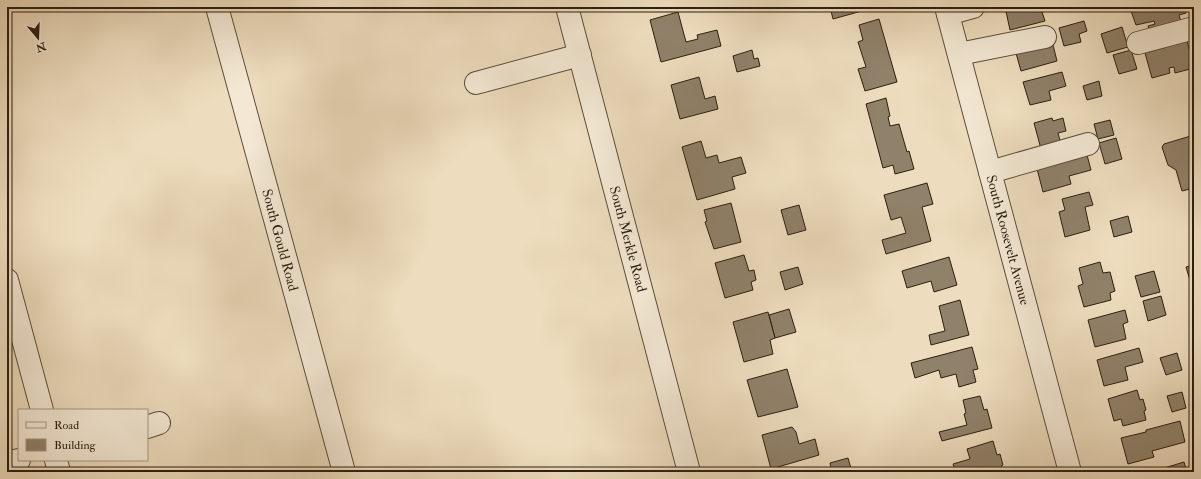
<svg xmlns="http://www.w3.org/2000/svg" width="1201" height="479" viewBox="0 0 1201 479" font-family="'IM FELL Double Pica',serif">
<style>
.building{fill:#90816a;stroke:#2c1f10}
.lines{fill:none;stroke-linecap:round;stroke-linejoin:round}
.minor-casing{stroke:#5c4e3b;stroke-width:24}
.minor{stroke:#f3e8d4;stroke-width:22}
.labels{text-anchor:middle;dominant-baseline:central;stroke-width:3;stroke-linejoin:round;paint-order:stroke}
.street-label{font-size:14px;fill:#2c1f10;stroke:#f3e8d4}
</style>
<rect width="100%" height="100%" fill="#eddcbd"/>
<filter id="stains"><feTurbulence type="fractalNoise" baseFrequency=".005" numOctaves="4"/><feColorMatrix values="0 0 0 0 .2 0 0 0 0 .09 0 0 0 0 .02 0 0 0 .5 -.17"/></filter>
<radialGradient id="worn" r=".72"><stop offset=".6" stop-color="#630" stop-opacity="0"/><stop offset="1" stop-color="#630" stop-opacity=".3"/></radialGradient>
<g class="building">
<polygon points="830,7 876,7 833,19"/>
<polygon points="1005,7 1049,7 1050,10 1042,12 1045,21 1010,30"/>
<polygon points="1144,7 1184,7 1186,13 1179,15 1182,26 1150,34 1148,26 1155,24 1154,21 1136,25 1131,11"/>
<polygon points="678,12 686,42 698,39 697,35 717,30 721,46 661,62 650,20"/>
<polygon points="879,19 897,82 865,91 858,69 866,67 858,42 863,40 859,25"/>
<polygon points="1084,21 1087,31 1079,34 1081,42 1064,46 1059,28"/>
<polygon points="1122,27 1128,47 1107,53 1101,34"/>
<polygon points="1186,37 1194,68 1175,73 1174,67 1169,68 1170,73 1152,78 1145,53 1167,47 1166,42"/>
<polygon points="1052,41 1057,61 1021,71 1014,46"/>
<polygon points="752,50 754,59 758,58 760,66 737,72 733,56"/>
<polygon points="1131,50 1137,69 1119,74 1113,55"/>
<polygon points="1062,72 1066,86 1049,91 1051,100 1030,105 1023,82"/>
<polygon points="699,77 705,99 715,96 718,109 680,119 671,85"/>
<polygon points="1099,81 1102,96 1087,100 1083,86"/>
<polygon points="886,98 890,116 888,117 890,126 899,124 907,152 909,151 914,169 895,174 893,165 883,168 866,104"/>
<polygon points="1052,118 1053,121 1063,118 1066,131 1058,133 1061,144 1041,149 1034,123"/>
<polygon points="1110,120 1114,135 1098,139 1094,124"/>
<polygon points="1194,135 1194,188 1182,191 1176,170 1168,165 1162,147 1164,144"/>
<polygon points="1116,138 1122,159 1105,164 1099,143"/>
<polygon points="701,141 706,158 717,155 719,163 741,157 746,173 732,177 735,189 697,200 682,147"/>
<polygon points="1087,155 1091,170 1069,176 1071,184 1043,192 1036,165"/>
<polygon points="927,183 933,204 922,207 931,241 886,254 882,240 906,233 901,217 891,220 884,195"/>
<polygon points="1089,192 1093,205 1085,207 1090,230 1065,237 1059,212 1065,210 1062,199"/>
<polygon points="731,203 741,242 714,249 705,222 707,221 704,210"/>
<polygon points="799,205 806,230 788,235 781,210"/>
<polygon points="1128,216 1132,232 1114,237 1110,221"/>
<polygon points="744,255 749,271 754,270 756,280 751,282 753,290 725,298 715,263"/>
<polygon points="949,257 957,285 934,292 931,281 907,288 902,271"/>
<polygon points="1100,262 1103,273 1110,272 1115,291 1110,293 1111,300 1084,307 1078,286 1083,284 1079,268"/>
<polygon points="1194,265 1194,294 1186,267"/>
<polygon points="798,267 803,284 785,290 780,272"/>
<polygon points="1154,271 1160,292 1141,297 1135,276"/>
<polygon points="1161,296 1166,315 1148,321 1143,301"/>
<polygon points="960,300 969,335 931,345 929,335 945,331 939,306"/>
<polygon points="789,309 796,332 775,338 769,315"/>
<polygon points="1125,310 1128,322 1123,324 1126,339 1095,347 1088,320"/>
<polygon points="768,312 775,338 770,340 773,354 744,362 733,322"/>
<polygon points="972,347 978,369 973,370 976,382 959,387 956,374 941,378 939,370 915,378 911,363"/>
<polygon points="1139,348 1143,362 1125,367 1128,380 1104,386 1097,360"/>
<polygon points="1177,353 1182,370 1166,375 1160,358"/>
<polygon points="787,369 798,407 758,417 747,380"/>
<polygon points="1137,390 1140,400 1143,399 1146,410 1144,411 1146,420 1123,426 1121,419 1114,421 1108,399"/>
<polygon points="1182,392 1186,408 1172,412 1167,396"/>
<polygon points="980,396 984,410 987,409 992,428 942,441 939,432 967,425 964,414 966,413 963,400"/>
<polygon points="1180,421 1185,442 1152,451 1154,457 1128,464 1121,438 1146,432 1146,430"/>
<polygon points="792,427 796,432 799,444 815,439 819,455 771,469 762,435"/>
<polygon points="993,441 997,455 1000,454 1003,465 1001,466 1003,472 956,472 953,464 970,459 967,449"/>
<polygon points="848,458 852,472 832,472 830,463"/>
<polygon points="1184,462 1187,472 1160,472 1162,471 1161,469"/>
</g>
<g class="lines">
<g class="minor-casing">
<g id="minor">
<polyline points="217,7 344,472"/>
<polyline points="567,7 689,472"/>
<polyline points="946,7 1070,472"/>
<polyline points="948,14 973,7"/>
<polyline points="1138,43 1194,28"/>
<polyline points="959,54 1045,37"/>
<polyline points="476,83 580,55"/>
<polyline points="990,172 1088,144"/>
<polyline points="7,280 42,410"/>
<polyline points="147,427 159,423"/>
<polyline points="56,460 59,472"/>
<polyline points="7,463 19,460"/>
</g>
</g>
<use href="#minor" class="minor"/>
</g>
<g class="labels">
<g class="street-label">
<text transform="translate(628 239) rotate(75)">South Merkle Road</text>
<text transform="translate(280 240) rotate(75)">South Gould Road</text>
<text transform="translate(1008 240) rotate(75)">South Roosevelt Avenue</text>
</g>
</g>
<rect width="1201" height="479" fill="none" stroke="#eddcbd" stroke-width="24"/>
<rect x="8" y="8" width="1185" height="463" fill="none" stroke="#2c1f10" stroke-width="2"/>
<rect x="12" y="12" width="1177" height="455" fill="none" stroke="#2c1f10"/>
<rect x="18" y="409" width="130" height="52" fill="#f3e8d4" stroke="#a39886"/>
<rect x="26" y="422" width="20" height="6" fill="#f3e8d4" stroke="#a39886"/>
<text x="54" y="429" font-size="12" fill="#2c1f10">Road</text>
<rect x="26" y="439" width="20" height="12" fill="#90816a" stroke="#a39886"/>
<text x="54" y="449" font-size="12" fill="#2c1f10">Building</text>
<g transform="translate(38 38) rotate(161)" stroke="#f3e8d4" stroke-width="3" paint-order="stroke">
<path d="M0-3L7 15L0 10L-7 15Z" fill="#2c1f10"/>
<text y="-6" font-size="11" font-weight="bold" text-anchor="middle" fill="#2c1f10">N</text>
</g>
<rect width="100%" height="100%" filter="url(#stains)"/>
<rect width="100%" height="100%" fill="url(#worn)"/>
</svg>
